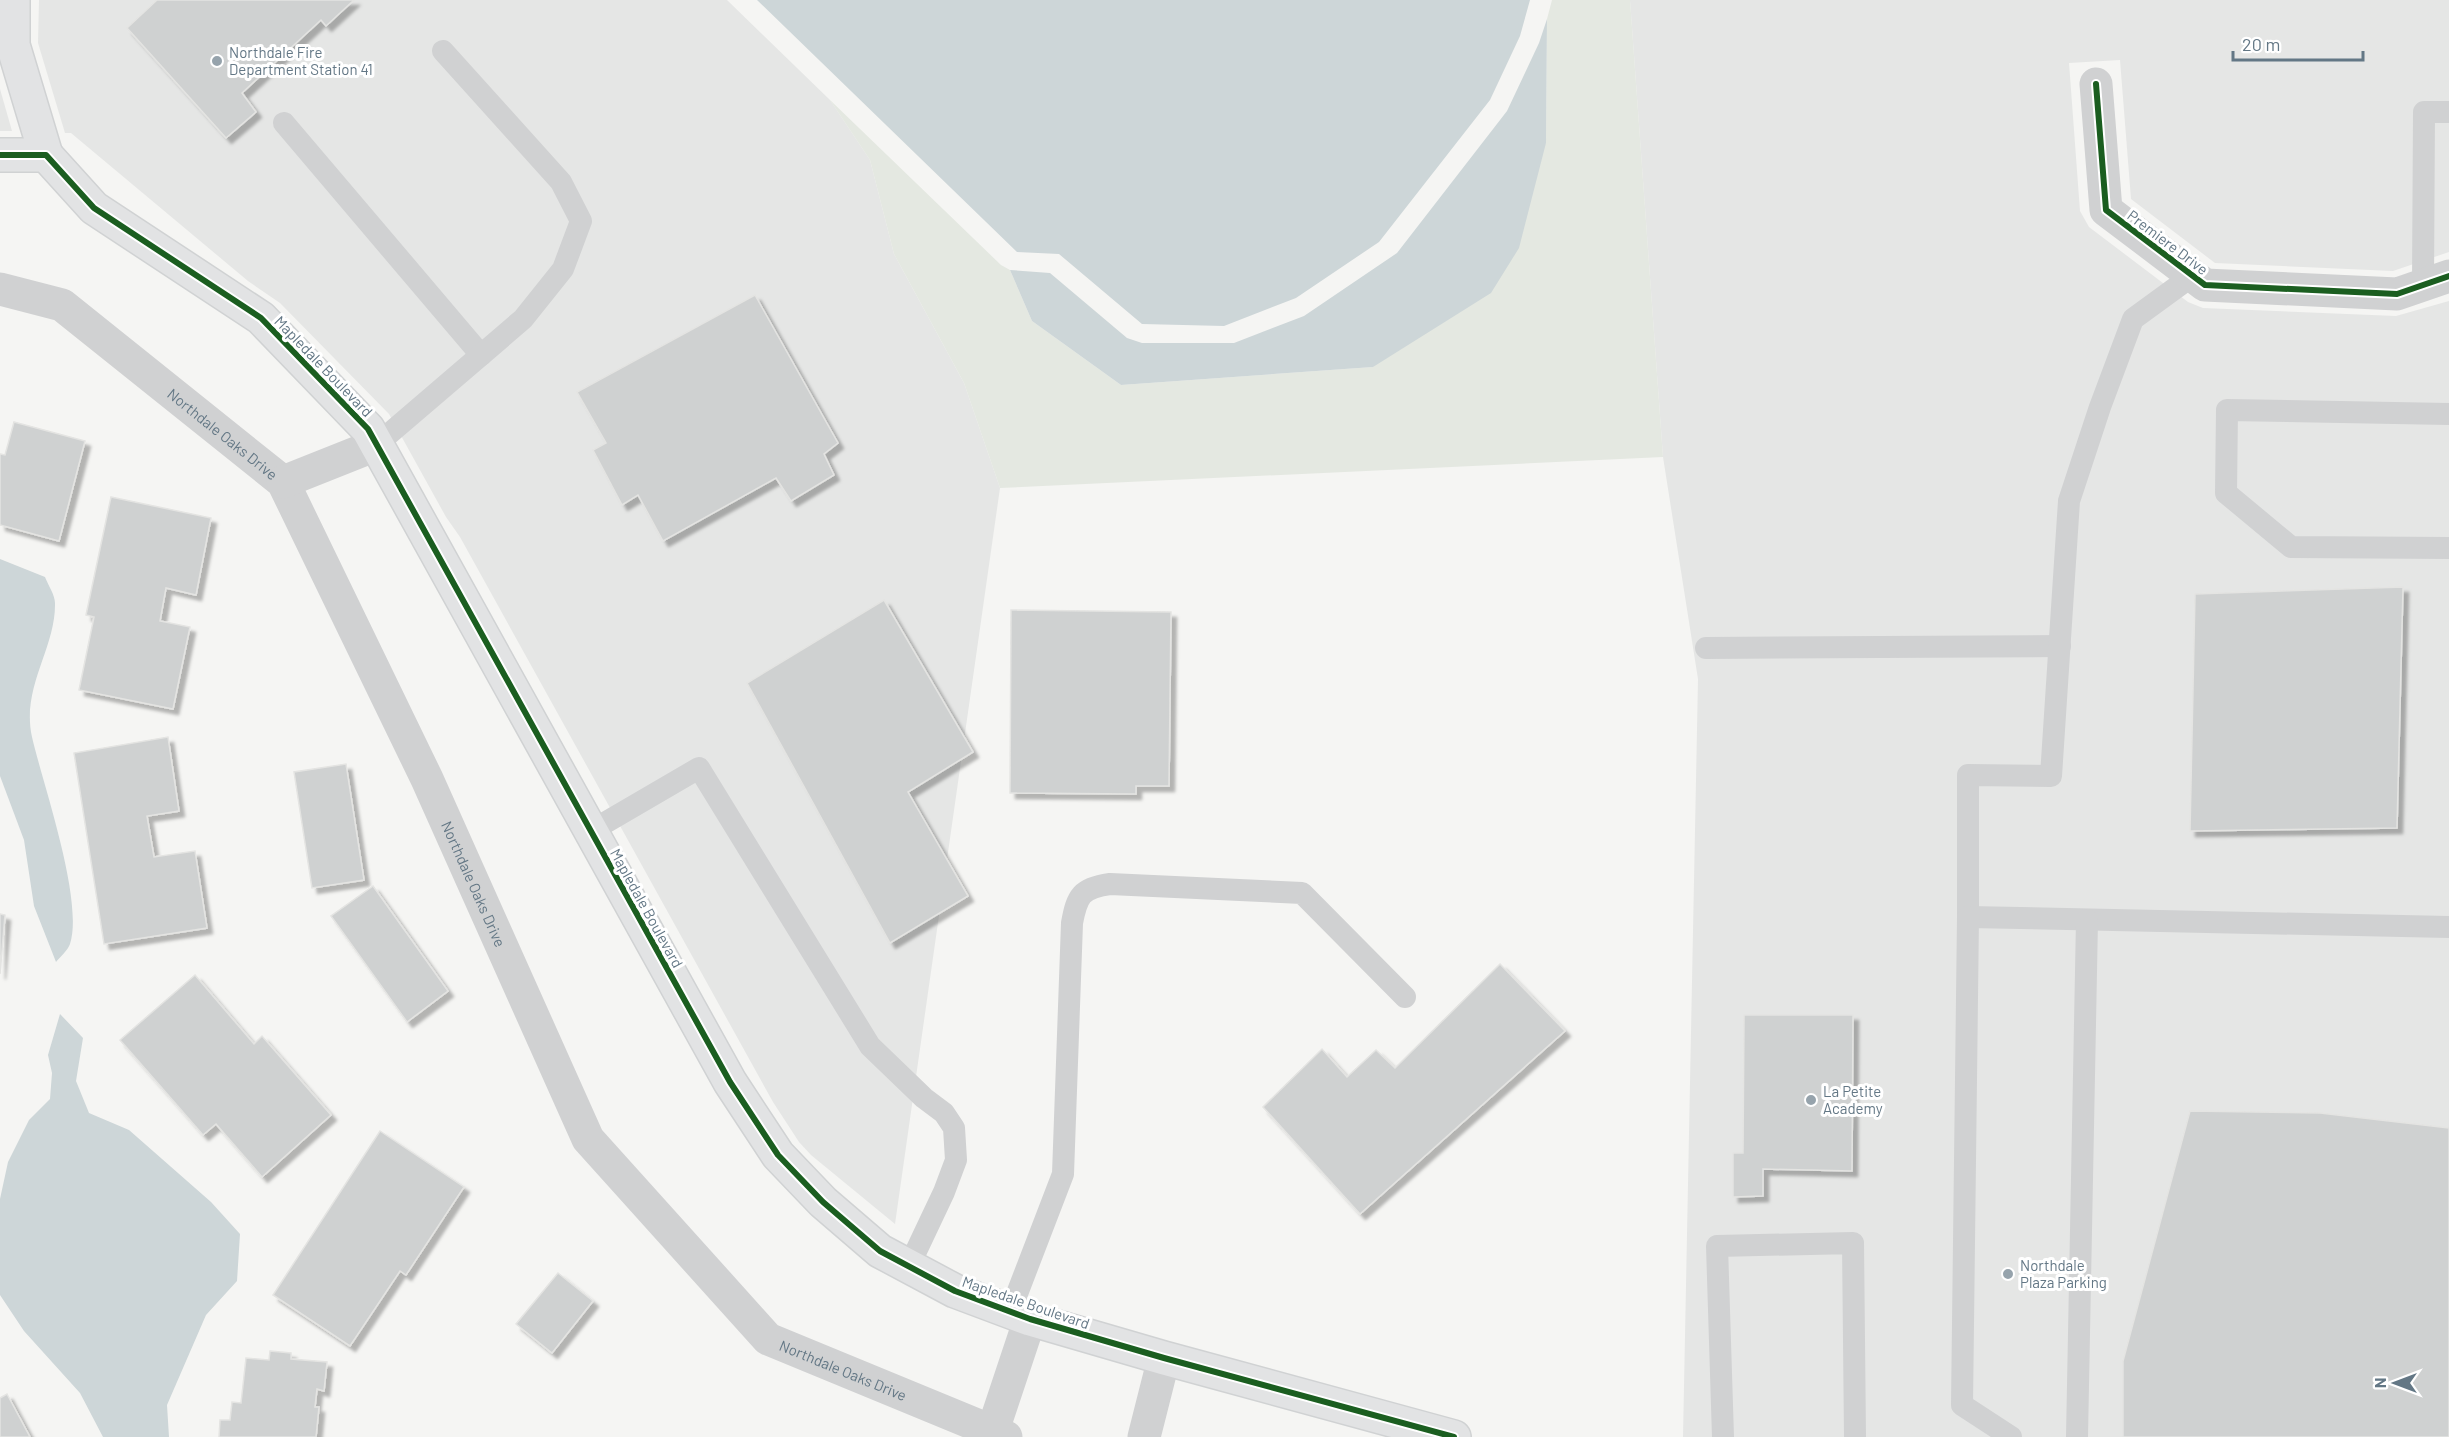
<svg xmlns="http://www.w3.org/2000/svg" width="2449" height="1437" viewBox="0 0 2449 1437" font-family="Barlow,sans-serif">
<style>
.built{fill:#e5e6e5}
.green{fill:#e4e8e1}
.water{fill:#cdd6d8}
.building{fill:#cfd1d1;stroke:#e4e4e2;stroke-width:1.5;filter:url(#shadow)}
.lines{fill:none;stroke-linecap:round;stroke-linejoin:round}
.secondary-casing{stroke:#d0d2d3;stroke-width:36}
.lane{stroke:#d0d1d2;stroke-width:22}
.street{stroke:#d0d1d2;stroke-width:33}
.secondary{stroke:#e2e3e4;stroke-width:33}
.cycleway-casing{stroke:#fff;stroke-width:10}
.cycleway{stroke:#1b5e20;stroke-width:6}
.poi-dot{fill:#96a3ac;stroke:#fff;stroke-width:2}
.labels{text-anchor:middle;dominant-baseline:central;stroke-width:6;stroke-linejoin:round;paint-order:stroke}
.poi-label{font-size:15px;fill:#637785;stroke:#fff;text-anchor:start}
.street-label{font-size:15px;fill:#637785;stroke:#fff}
</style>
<defs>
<filter id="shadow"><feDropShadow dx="5.5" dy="5.5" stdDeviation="1.5" flood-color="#0004"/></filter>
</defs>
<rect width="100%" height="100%" fill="#f5f5f3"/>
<g class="built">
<polygon points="39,0 727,0 830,100 870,160 894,254 964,383 1000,488 895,1224 811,1155 799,1142 773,1102 460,537 446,517 389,414 280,303 248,281 71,133 65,133 38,43"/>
<polygon points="1630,0 2449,0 2449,252 2393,271 2215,263 2131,199 2120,60 2069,63 2080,211 2089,227 2188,302 2203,308 2396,316 2449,301 2449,1437 1683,1437 1698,679 1663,457"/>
<polygon points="0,89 12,131 0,131"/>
</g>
<polygon class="green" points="1552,0 1630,0 1663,457 1000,488 964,383 894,254 870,160 830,100 1001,265 1010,270 1032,321 1121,385 1373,367 1546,143 1547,19"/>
<g class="water">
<polygon points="757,0 1530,0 1520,36 1490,100 1379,242 1296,298 1224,326 1142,324 1059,254 1017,252"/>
<polygon points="1547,19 1546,143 1519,248 1491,293 1373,367 1121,385 1032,321 1010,270 1050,273 1127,338 1142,343 1234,343 1304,316 1397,253 1507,111 1539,43"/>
<path d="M0,559L45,577C48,585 55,595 55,603C56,648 21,687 32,737C43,785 84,900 70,944C68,950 60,957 56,962L34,906L24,840L0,776Z"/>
<polygon points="60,1014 83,1038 76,1081 89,1113 129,1130 211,1202 240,1234 237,1281 206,1315 167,1405 169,1437 103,1437 80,1393 24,1331 0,1295 0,1199 8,1162 29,1120 50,1099 52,1073 48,1055"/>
</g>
<g class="building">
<polygon points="157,0 354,0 326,26 321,20 242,93 256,112 226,138 127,28"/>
<polygon points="755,295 838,443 824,454 834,475 791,501 776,478 663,541 638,495 622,505 593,450 606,443 577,392"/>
<polygon points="14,422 85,441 59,541 0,525 0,454 5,455"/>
<polygon points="111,497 211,518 196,595 166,588 160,621 190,627 173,709 79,690 94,617 86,615"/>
<polygon points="2403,587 2397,828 2190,831 2195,594"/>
<polygon points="884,600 973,752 908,792 968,896 890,943 747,683"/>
<polygon points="1011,610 1171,612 1169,786 1136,786 1136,794 1010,793"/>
<polygon points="168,737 179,811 147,816 154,857 195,851 207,928 104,944 74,753"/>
<polygon points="346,764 364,880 312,888 294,772"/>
<polygon points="373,886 448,991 407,1022 331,916"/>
<polygon points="0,914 5,915 0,974"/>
<polygon points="1500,964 1565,1031 1360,1214 1263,1107 1322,1049 1347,1077 1376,1050 1395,1068"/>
<polygon points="195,975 254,1044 262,1036 331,1115 262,1177 216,1124 203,1135 120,1040"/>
<polygon points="1744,1015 1853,1015 1852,1171 1763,1169 1763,1196 1733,1197 1733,1153 1743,1153"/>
<polygon points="2190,1111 2320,1113 2449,1128 2449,1437 2123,1437 2123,1361"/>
<polygon points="380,1131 464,1187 406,1275 400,1271 350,1346 273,1295"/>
<polygon points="558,1273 593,1301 552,1353 516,1324"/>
<polygon points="270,1351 291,1353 291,1359 327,1362 324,1391 317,1389 315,1407 319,1407 316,1437 219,1437 220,1420 230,1420 232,1402 241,1403 246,1358 269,1360"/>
<polygon points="7,1394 30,1437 0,1437 0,1398"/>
</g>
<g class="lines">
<g class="secondary-casing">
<g id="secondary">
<polyline points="13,0 13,45 46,155"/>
<polyline points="0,155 46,155 94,208 261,318 368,429 730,1082 778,1155 823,1202 880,1251 955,1291 1030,1319 1164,1358 1454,1437"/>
</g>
</g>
<g class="lane">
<polyline points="284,123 481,355"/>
<polyline points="2423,285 2424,112 2449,112"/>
<polyline points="2449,414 2227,410 2226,493 2291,547 2449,548"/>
<polyline points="376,445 523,319 563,269 581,221 561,182 443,51"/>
<polyline points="1706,648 2060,646"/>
<polyline points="591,831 699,768 870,1046 924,1098 944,1113 954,1128 956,1160 944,1192 909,1266"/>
<polyline points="1968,917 1968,775 2051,776 2069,501 2100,407 2133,319 2192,276"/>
<path d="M1010,1312L1063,1174L1072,923C1077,896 1081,888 1110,884L1302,893L1405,997"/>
<polyline points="1723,1437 1717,1246 1853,1243 1855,1437"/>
<polyline points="2011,1437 1962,1405 1968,917 2449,927"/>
<polyline points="2077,1437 2087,920"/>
</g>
<g class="street">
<polyline points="2096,84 2106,210 2205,285 2397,294 2449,276"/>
<path id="s1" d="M0,289L62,305L283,482L427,779L588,1139L768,1339L1006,1437"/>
<polyline points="283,482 376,445"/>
<polyline points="992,1433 1030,1319"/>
<polyline points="1144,1437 1164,1358"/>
</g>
<use href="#secondary" class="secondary"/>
<g class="cycleway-casing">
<g id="cycleway">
<polyline points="2096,84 2106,210 2205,285 2397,294 2449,276"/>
<polyline points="0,155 46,155 94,208 261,318 368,429 730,1082 778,1155 823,1202 880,1251 955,1291 1030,1319 1164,1358 1454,1437"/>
</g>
</g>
<use href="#cycleway" class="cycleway"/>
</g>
<g class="poi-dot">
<circle cx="217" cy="61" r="6"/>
<circle cx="1811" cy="1100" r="6"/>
<circle cx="2008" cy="1274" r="6"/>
</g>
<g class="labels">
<g class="poi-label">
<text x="229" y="52">Northdale Fire<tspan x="229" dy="17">Department Station 41</tspan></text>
<text x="1823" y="1091">La Petite<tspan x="1823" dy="17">Academy</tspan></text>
<text x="2020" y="1265">Northdale<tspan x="2020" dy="17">Plaza Parking</tspan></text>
</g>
<g class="street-label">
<text transform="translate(2168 242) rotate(37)">Premiere Drive</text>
<text transform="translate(324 366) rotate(46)">Mapledale Boulevard</text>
<text stroke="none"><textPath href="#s1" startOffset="270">Northdale Oaks Drive</textPath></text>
<text stroke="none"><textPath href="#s1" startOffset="792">Northdale Oaks Drive</textPath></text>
<text transform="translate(647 908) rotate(61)">Mapledale Boulevard</text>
<text transform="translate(1026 1302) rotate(19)">Mapledale Boulevard</text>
<text stroke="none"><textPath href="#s1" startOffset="1422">Northdale Oaks Drive</textPath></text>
</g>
</g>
<g transform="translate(2395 1383) rotate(270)" stroke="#ffffff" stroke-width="4.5" paint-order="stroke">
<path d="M0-4.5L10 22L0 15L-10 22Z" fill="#637785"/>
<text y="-9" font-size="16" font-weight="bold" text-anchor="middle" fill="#637785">N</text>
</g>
<path d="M2233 51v9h130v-9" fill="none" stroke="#637785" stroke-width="3"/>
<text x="2242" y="51" font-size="18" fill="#637785" stroke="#ffffff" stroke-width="4.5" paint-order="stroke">20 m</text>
</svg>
